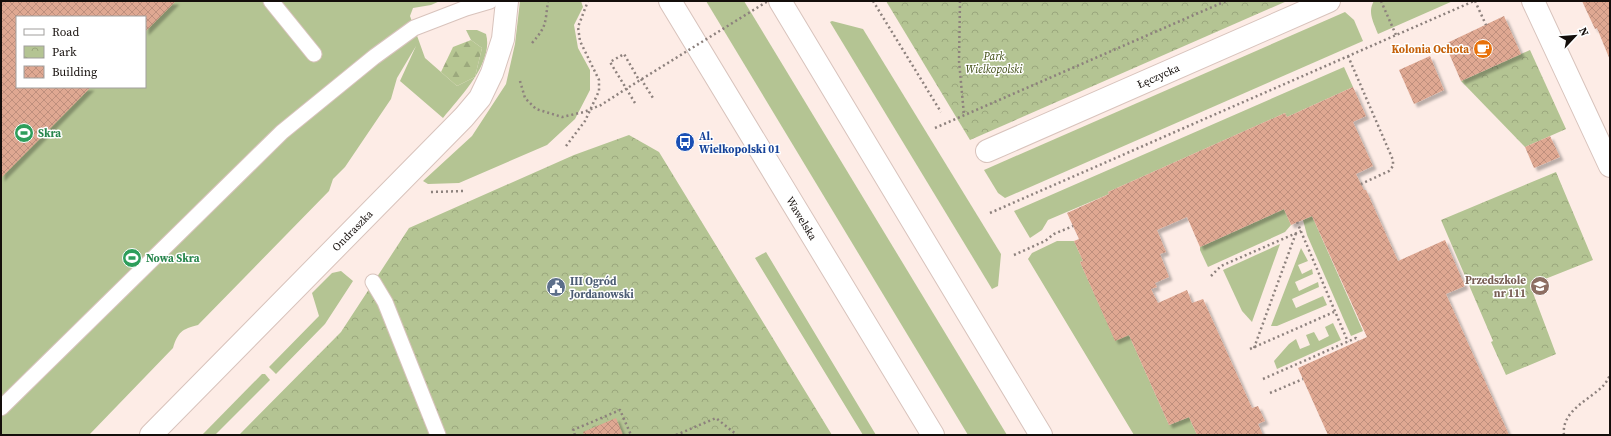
<svg xmlns="http://www.w3.org/2000/svg" width="1611" height="436" viewBox="0 0 1611 436" font-family="'Source Serif 4',serif">
<style>
.grass{fill:#b4c493;fill-rule:evenodd}
.forest{fill:url(#forest-firs)}
.park{fill:url(#park-crowns)}
.building{fill:url(#building-cross-hatch);filter:url(#shadow)}
.lines{fill:none;stroke-linecap:round;stroke-linejoin:round}
.lane-casing{stroke:#d8c3bc;stroke-width:17}
.street-casing{stroke:#d8c3bc;stroke-width:24}
.primary-casing{stroke:#d8c3bc;stroke-width:24}
.path{stroke:#8d817d;stroke-width:2.5;stroke-dasharray:2 3;stroke-linecap:butt}
.lane{stroke:#fff;stroke-width:15}
.street{stroke:#fff;stroke-width:22}
.primary{stroke:#fff;stroke-width:22}
.path-bridge{stroke:#8d817d;stroke-width:2.5;stroke-dasharray:2 3;stroke-linecap:butt}
.labels{text-anchor:middle;dominant-baseline:central;stroke-width:3;stroke-linejoin:round;paint-order:stroke}
.food-label{font-size:11px;font-weight:bold;fill:#c56008;stroke:#fff;text-anchor:end}
.park-label{font-size:11px;font-style:italic;fill:#3b490e;stroke:#fff}
.street-label{font-size:11px;fill:#140e0b;stroke:#fff}
.leisure-label{font-size:11px;font-weight:bold;fill:#27864d;stroke:#fff;text-anchor:start}
.transit-label{font-size:11px;font-weight:bold;fill:#164399;stroke:#fff;text-anchor:start}
.education-label{font-size:11px;font-weight:bold;fill:#785e54;stroke:#fff;text-anchor:end}
.service-label{font-size:11px;font-weight:bold;fill:#4e5e75;stroke:#fff;text-anchor:start}
</style>
<defs>
<pattern id="forest-firs" width="22" height="20" patternUnits="userSpaceOnUse"><rect width="22" height="20" fill="#b6c692"/><path d="M5 1l3.5 6h-7zM16 11l3.5 6h-7z" fill="#9ca97d"/></pattern>
<pattern id="park-crowns" width="20" height="18" patternUnits="userSpaceOnUse"><rect width="20" height="18" fill="#b4c493"/><path d="M2 6a3 3 0 1 1 6 0M12 15a3 3 0 1 1 6 0" fill="none" stroke="#9aa77d"/></pattern>
<pattern id="building-cross-hatch" width="8" height="8" patternUnits="userSpaceOnUse"><rect width="8" height="8" fill="#dfa892"/><path d="M0 0l8 8M0 8l8-8" fill="none" stroke="#be8f7d"/></pattern>
<filter id="shadow"><feDropShadow dx="3.5" dy="3.5" stdDeviation="1" flood-color="#0004"/></filter>
</defs>
<rect width="100%" height="100%" fill="#fdece6"/>
<g class="grass">
<path d="M1,1H440L431,5L413,8L410,16L425,58L457,86L475,77L482,48L471,40L466,30H477L486,34C494,63 460,97 443,118L400,81L416,46L397,78L391,99L345,167L333,179L329,191L198,325C182,329 178,332 173,348L89,435H1ZM17,17H145V87H17Z"/>
<polygon points="520,1 581,1 583,7 574,25 578,48 590,70 590,90 575,119 547,145 459,183 428,184 423,181 472,136 506,84 515,44"/>
<polygon points="706,1 744,1 1007,435 968,435"/>
<path d="M1374,1H1453L1378,34C1374,23 1367,12 1374,1Z"/>
<polygon points="1345,12 1354,20 1363,41 1005,198 998,193 984,170"/>
<polygon points="832,21 863,29 1001,254 998,286 992,289 830,22"/>
<polygon points="1344,67 1353,87 1287,117 1285,113 1108,192 1109,194 1048,220 1042,230 1030,238 1014,211"/>
<polygon points="1284,209 1291,225 1285,232 1208,267 1200,250 1200,247"/>
<polygon points="1312,216 1363,331 1351,336 1307,235 1303,220"/>
<polygon points="1057,241 1074,241 1083,261 1080,262 1115,340 1129,335 1169,425 1189,417 1197,435 1134,435 1028,259 1032,253"/>
<polygon points="1280,244 1252,322 1242,311 1223,270"/>
<polygon points="1301,248 1308,261 1298,265 1302,274 1312,269 1313,274 1295,282 1299,291 1318,282 1319,287 1292,299 1296,308 1323,296 1327,305 1277,326 1271,326"/>
<polygon points="766,252 876,435 877,435 863,435 755,258"/>
<polygon points="341,271 353,281 325,324 276,374 269,367 319,316 312,293 332,273"/>
<polygon points="1333,323 1341,340 1277,369 1274,361 1289,344 1296,339 1300,349 1310,345 1306,335 1314,332 1319,341 1329,336 1325,327"/>
<polygon points="262,374 265,374 270,380 215,435 202,435"/>
</g>
<polygon class="forest" points="471,40 482,48 475,77 457,86 441,72 453,47"/>
<g class="park">
<polygon points="886,1 1287,1 970,140"/>
<polygon points="1530,50 1566,129 1525,147 1461,81"/>
<polygon points="629,135 659,152 832,435 239,435 341,332 409,228 574,155"/>
<polygon points="1556,172 1593,260 1530,285 1556,354 1506,375 1491,342 1493,341 1441,220"/>
</g>
<g class="building">
<polygon points="1,1 176,1 145,32 145,17 17,17 17,87 91,87 1,178"/>
<polygon points="1582,1 1610,1 1610,60 1597,28 1595,29"/>
<polygon points="1504,16 1521,54 1461,81 1445,44"/>
<polygon points="1430,56 1444,90 1414,104 1399,70"/>
<polygon points="1353,87 1366,116 1353,122 1373,166 1356,174 1364,190 1366,190 1398,261 1445,240 1465,286 1446,294 1509,435 1328,435 1298,368 1367,337 1312,216 1291,225 1284,209 1200,247 1187,217 1157,230 1166,252 1160,254 1169,277 1155,283 1157,287 1151,289 1158,303 1187,290 1192,303 1203,299 1252,408 1258,406 1265,421 1258,424 1263,435 1197,435 1189,417 1169,425 1129,335 1115,341 1080,262 1083,261 1074,241 1079,239 1067,213 1109,194 1108,192 1285,113 1287,117"/>
<polygon points="1550,136 1560,157 1534,168 1525,147"/>
<polygon points="616,418 623,435 584,435 583,432"/>
</g>
<g class="lines">
<g class="lane-casing">
<g id="lane">
<polyline points="271,1 314,54"/>
<polyline points="373,282 385,302 438,435"/>
<polyline points="1,408 282,132 374,57 414,28 466,8 490,1"/>
</g>
</g>
<g class="street-casing">
<g id="street">
<polyline points="1533,1 1610,166"/>
<path id="s1" d="M987,151L1329,1"/>
<path id="s2" d="M151,435L464,117L480,98L492,73L503,39L507,1"/>
</g>
</g>
<g class="primary-casing">
<g id="primary">
<path id="s3" d="M670,1L933,435"/>
<polyline points="780,1 1041,435"/>
</g>
</g>
<g class="path">
<polyline points="873,1 941,112"/>
<polyline points="960,1 959,61 964,115"/>
<polyline points="1381,1 1396,35"/>
<polyline points="1475,1 1486,25"/>
<path d="M532,43C547,26 545,23 548,1"/>
<polyline points="1348,56 1393,160 1393,166 1389,171 1361,184"/>
<polyline points="641,79 653,98"/>
<polyline points="520,81 525,98 536,109 562,117 584,112 601,105 629,87"/>
<polyline points="635,103 610,62 624,54 639,80"/>
<polyline points="935,128 1226,1"/>
<polyline points="566,146 585,121 599,91 599,80 580,41 578,27 588,1"/>
<polyline points="431,192 464,191"/>
<polyline points="990,213 1474,1"/>
<polyline points="1297,222 1348,342"/>
<polyline points="1014,255 1045,241 1054,234 1073,226"/>
<polyline points="1211,276 1221,266 1301,231"/>
<polyline points="1254,348 1296,233"/>
<polyline points="1250,349 1334,312"/>
<polyline points="1263,379 1356,338 1358,341"/>
<polyline points="1270,393 1303,379"/>
<polyline points="575,435 573,430 620,410 631,435"/>
<polyline points="676,435 716,418 737,435"/>
<path d="M1564,435C1561,411 1589,400 1603,386C1606,383 1608,379 1610,375"/>
</g>
<use href="#lane" class="lane"/>
<use href="#street" class="street"/>
<use href="#primary" class="primary"/>
<polyline class="path-bridge" points="629,87 768,1"/>
</g>
<defs>
<g id="cafe-disc" transform="scale(1)"><circle r="9.5" fill="#e8710a" stroke="#fff"/><path d="M-5.5-4.5H6V0H3Q3 3.5 0 3.5H-2.5Q-5.5 3.5-5.5 0ZM3-3.2v2h1.7v-2ZM-6 4.5H4V6H-6Z" fill="#fff"/></g>
<g id="stadium-disc" transform="scale(1)"><circle r="9.5" fill="#2e9e5b" stroke="#fff"/><path d="M0-5a6.5 5 0 1 0 0 10a6.5 5 0 1 0 0-10ZM-3.5-1.8h7v3.6h-7Z" fill="#fff"/></g>
<g id="bus-disc" transform="scale(1)"><circle r="9.5" fill="#1a4fb4" stroke="#fff"/><path d="M-5-6H5V4H4V6H2V4H-2V6H-4V4H-5ZM-3.5-4V0h7V-4ZM-3.5 1.2v1.5H-2V1.2ZM2 1.2v1.5H3.5V1.2Z" fill="#fff"/></g>
<g id="school-disc" transform="scale(1)"><circle r="9.5" fill="#8d6e63" stroke="#fff"/><path d="M0-5L7-2L0 1L-7-2ZM-4 1L0 2.5L4 1V4Q0 6-4 4Z" fill="#fff"/></g>
<g id="civic-disc" transform="scale(1)"><circle r="9.5" fill="#5c6f8a" stroke="#fff"/><path d="M-.6-6.5H3V-4.5H.6V-3L4-1V1h2V6H-6V1h2V-1L-.6-3ZM-1.2 2.5V6h2.4V2.5Z" fill="#fff"/></g>
</defs>
<g fill-rule="evenodd">
<use href="#cafe-disc" x="1483" y="49"/>
<use href="#stadium-disc" x="24" y="133"/>
<use href="#bus-disc" x="685" y="142"/>
<use href="#stadium-disc" x="132" y="258"/>
<use href="#school-disc" x="1540" y="286"/>
<use href="#civic-disc" x="556" y="287"/>
</g>
<g class="labels">
<g class="food-label">
<text x="1469" y="49">Kolonia Ochota</text>
</g>
<g class="park-label">
<text x="994" y="56">Park<tspan x="994" dy="13">Wielkopolski</tspan></text>
</g>
<g class="street-label">
<text stroke="none"><textPath href="#s1" startOffset="187">Łęczycka</textPath></text>
<text stroke="none"><textPath href="#s3" startOffset="254">Wawelska</textPath></text>
<text stroke="none"><textPath href="#s2" startOffset="287">Ondraszka</textPath></text>
</g>
<g class="leisure-label">
<text x="38" y="133">Skra</text>
<text x="146" y="258">Nowa Skra</text>
</g>
<g class="transit-label">
<text x="699" y="136">Al.<tspan x="699" dy="13">Wielkopolski 01</tspan></text>
</g>
<g class="education-label">
<text x="1526" y="280">Przedszkole<tspan x="1526" dy="13">nr 111</tspan></text>
</g>
<g class="service-label">
<text x="570" y="281">III Ogród<tspan x="570" dy="13">Jordanowski</tspan></text>
</g>
</g>
<rect width="1611" height="436" fill="none" stroke="#140e0b" stroke-width="4"/>
<rect x="16" y="16" width="130" height="72" fill="#ffffff" stroke="#a19f9d"/>
<rect x="24" y="29" width="20" height="6" fill="#ffffff" stroke="#a19f9d"/>
<text x="52" y="36" font-size="12" fill="#140e0b">Road</text>
<rect x="24" y="46" width="20" height="12" fill="url(#park-crowns)" stroke="#a19f9d"/>
<text x="52" y="56" font-size="12" fill="#140e0b">Park</text>
<rect x="24" y="66" width="20" height="12" fill="url(#building-cross-hatch)" stroke="#a19f9d"/>
<text x="52" y="76" font-size="12" fill="#140e0b">Building</text>
<g transform="translate(1575 36) rotate(64)" stroke="#ffffff" stroke-width="3" paint-order="stroke">
<path d="M0-3L7 15L0 10L-7 15Z" fill="#140e0b"/>
<text y="-6" font-size="11" font-weight="bold" text-anchor="middle" fill="#140e0b">N</text>
</g>
</svg>
